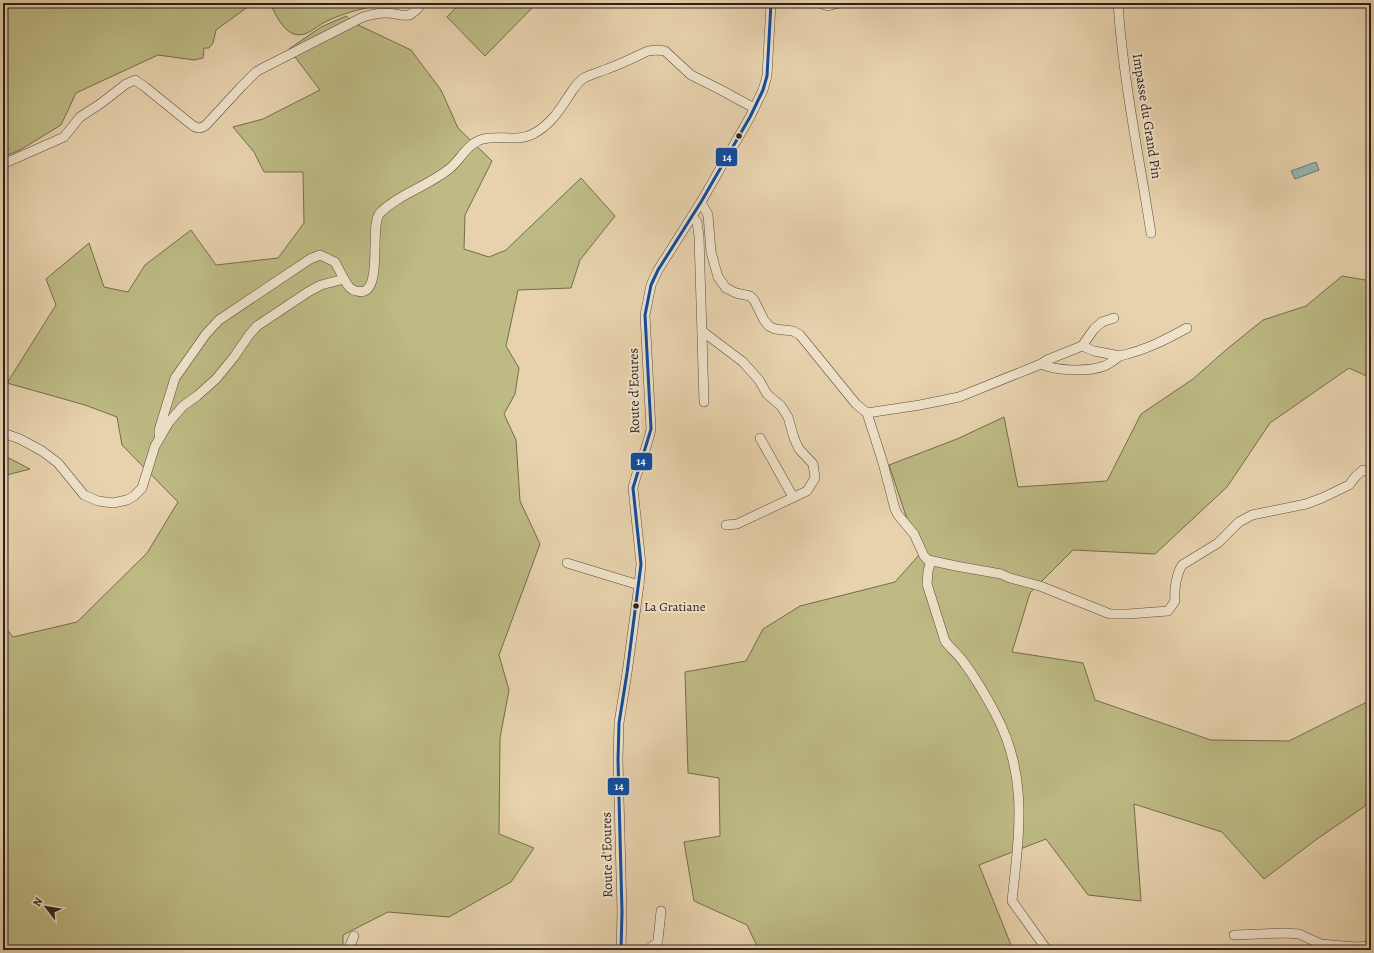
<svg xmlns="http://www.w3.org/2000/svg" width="1374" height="953" viewBox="0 0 1374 953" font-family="Alegreya,serif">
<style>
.green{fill:#bdba84;stroke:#746c4f}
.water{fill:#99b6b3;stroke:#6d7a76}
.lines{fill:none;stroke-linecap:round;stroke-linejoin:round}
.minor-casing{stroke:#5b4c3f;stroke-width:10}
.minor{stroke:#efe2ca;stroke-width:9}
.bus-1-casing{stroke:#efe2ca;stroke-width:6}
.bus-1{stroke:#0e4ca1;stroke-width:3}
.bus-dot{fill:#2c1f1a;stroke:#efe2ca;stroke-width:1.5}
.labels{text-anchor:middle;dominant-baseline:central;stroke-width:4;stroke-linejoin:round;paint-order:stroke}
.bus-label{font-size:13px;fill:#2c1f1a;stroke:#efe2ca;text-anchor:start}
.street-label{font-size:14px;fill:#2c1f1a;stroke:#efe2ca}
.line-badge{stroke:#efe2ca;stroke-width:1.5}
.badge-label{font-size:11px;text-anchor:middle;font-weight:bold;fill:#fff}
</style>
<rect width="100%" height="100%" fill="#e7d2ad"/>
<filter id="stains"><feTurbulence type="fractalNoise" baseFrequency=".005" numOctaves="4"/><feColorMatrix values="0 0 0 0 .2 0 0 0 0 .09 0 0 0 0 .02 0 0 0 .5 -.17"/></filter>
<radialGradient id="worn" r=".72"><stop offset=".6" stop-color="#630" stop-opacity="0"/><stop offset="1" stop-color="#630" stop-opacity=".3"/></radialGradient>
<g class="green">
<polygon points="5,3 253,3 216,30 213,43 209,48 204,48 203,58 194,60 158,55 76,93 61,125 20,150 3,157 3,4"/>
<path d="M270,3H391C368,7 345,12 325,22C315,27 306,38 294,34C282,30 275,13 270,3Z"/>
<polygon points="460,3 535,3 534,6 485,56 447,17"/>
<polygon points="346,16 354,23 411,50 441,90 458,128 492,161 465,215 464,249 489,257 506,250 581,178 615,216 580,260 571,288 518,290 506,346 519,368 515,394 504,414 516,440 520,501 540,544 499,655 509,690 500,738 499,834 534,848 511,882 449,917 388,912 343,935 343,950 3,950 3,625 13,637 77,622 147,553 178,502 122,445 117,417 85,405 7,383 56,305 46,279 89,243 104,287 128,292 145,265 191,230 216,265 278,258 304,223 303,172 264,172 254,152 233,127 263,119 320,90 289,49 321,27"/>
<polygon points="1342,276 1371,281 1371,378 1349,368 1270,423 1227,487 1155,554 1073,550 1030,593 1012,652 1083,663 1095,700 1211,740 1289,741 1371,700 1371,802 1317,839 1264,879 1222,832 1134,804 1141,901 1088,895 1046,839 979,865 1013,950 759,950 747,925 694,901 684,842 720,836 719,778 688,773 685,672 746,661 763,629 800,606 895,582 919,555 889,465 957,439 1004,417 1018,487 1107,481 1141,414 1193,379 1227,349 1263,320 1306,306"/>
<polygon points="3,455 30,469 3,476"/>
</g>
<polygon class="water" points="1316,162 1319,170 1295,179 1291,171"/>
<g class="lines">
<g class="minor-casing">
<g id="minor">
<polyline points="820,3 828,6 839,3"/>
<path d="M1118,3C1123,80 1139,156 1151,233"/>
<path d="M3,164L64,137L80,117L100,104L126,84L135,80L145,87L192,125C198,129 200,129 206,125L241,87L256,72L261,69L363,17C370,15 378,13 385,13C405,13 407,23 422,3"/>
<path d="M701,202L708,215L711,252L718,277L726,288L736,293L750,296L754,300L764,320L769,326L775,329L793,331L800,335L856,404L867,413L920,405L959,397L1041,364C1056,371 1089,372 1104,366C1110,364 1115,359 1120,356L1094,351L1082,346"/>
<polyline points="692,216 697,222 699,236 704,402"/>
<polyline points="702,331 743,362 759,380 767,394 781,406 788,417 794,438 799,449 813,464 815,478 807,491 737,524 726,525"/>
<path d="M1120,356C1146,350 1165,340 1187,328"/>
<polyline points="1041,364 1047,360 1082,346 1094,329 1102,322 1114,318"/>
<path d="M867,413L883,463L895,509L898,515L914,534L924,556L928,560L956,566L1001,574L1010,578L1040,586L1110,614H1128L1168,611L1175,601C1174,590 1176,575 1182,565L1218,543L1239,522L1252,515L1306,504L1322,498L1349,485L1356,476L1363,470L1371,473"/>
<path d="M3,433L20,439L42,451L58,463L84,495L98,501L113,503L127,500L134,496L142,488L155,446L169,422L183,406L197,396L216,379L234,357L249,335L257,326L308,292L321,285L344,279C346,283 350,290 356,291C386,299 368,225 380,213C399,194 428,186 449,169C461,160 467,143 483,139C499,135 518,142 533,134C550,125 559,111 568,97C573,90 577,82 584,78C591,74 600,72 607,69C621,64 635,57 648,51L657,50L665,51L691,75L721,90L754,108"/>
<polyline points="159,434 159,430 175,378 206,334 219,320 310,259 320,255 335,262 344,279"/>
<polyline points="760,438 793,497"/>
<path d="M931,561L928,571L927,584L945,641C951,649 959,655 965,664C976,679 986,696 995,713C1029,776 1019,833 1012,901L1047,950"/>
<polyline points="567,563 639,585"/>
<polyline points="1234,935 1285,933 1299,934 1321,944 1355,947 1371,946"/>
<polyline points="350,950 349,948 354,936"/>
<path d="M621,950L622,912L618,760L619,723L627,673L639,585L641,564L633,488C637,468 647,450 651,429L645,315L651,285L658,270L701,202L750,117L763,90L767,76L771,3"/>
<polyline points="647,950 657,943 658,940 661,911"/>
</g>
</g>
<use href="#minor" class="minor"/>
<g class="bus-1-casing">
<polyline id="bus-1" points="621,950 622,912 618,760 619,723 627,673 641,564 633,488 651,429 645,315 651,285 658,270 701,202 750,117 763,90 767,76 771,3"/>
</g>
<use href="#bus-1" class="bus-1"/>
</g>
<g class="bus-dot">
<circle cx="739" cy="136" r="3.5"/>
<circle cx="636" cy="606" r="3.5"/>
</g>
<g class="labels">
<g class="bus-label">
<text x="644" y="606">La Gratiane</text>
</g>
<g class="street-label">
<text transform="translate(1147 116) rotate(81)">Impasse du Grand Pin</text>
<text transform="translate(634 391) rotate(-91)">Route d'Eoures</text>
<text transform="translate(607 855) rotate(-91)">Route d'Eoures</text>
</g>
</g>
<g class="line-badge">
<rect x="715" y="147" width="23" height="20" rx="4" fill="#0e4ca1"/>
<rect x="630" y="452" width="23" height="19" rx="4" fill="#0e4ca1"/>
<rect x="607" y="777" width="23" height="19" rx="4" fill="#0e4ca1"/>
</g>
<g class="badge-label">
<text x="727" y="161">14</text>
<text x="641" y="465">14</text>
<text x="619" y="790">14</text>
</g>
<rect width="1374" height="953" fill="none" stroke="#e7d2ad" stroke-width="16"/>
<rect x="4" y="4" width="1366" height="945" fill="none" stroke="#2c1f1a" stroke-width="2"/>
<rect x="8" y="8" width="1358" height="937" fill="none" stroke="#2c1f1a"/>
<g transform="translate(46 907) rotate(301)" stroke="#efe2ca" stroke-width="3" paint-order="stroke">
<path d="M0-3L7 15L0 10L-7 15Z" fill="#2c1f1a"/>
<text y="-6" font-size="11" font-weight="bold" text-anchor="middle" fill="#2c1f1a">N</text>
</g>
<rect width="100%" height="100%" filter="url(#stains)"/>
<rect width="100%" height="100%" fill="url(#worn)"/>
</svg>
